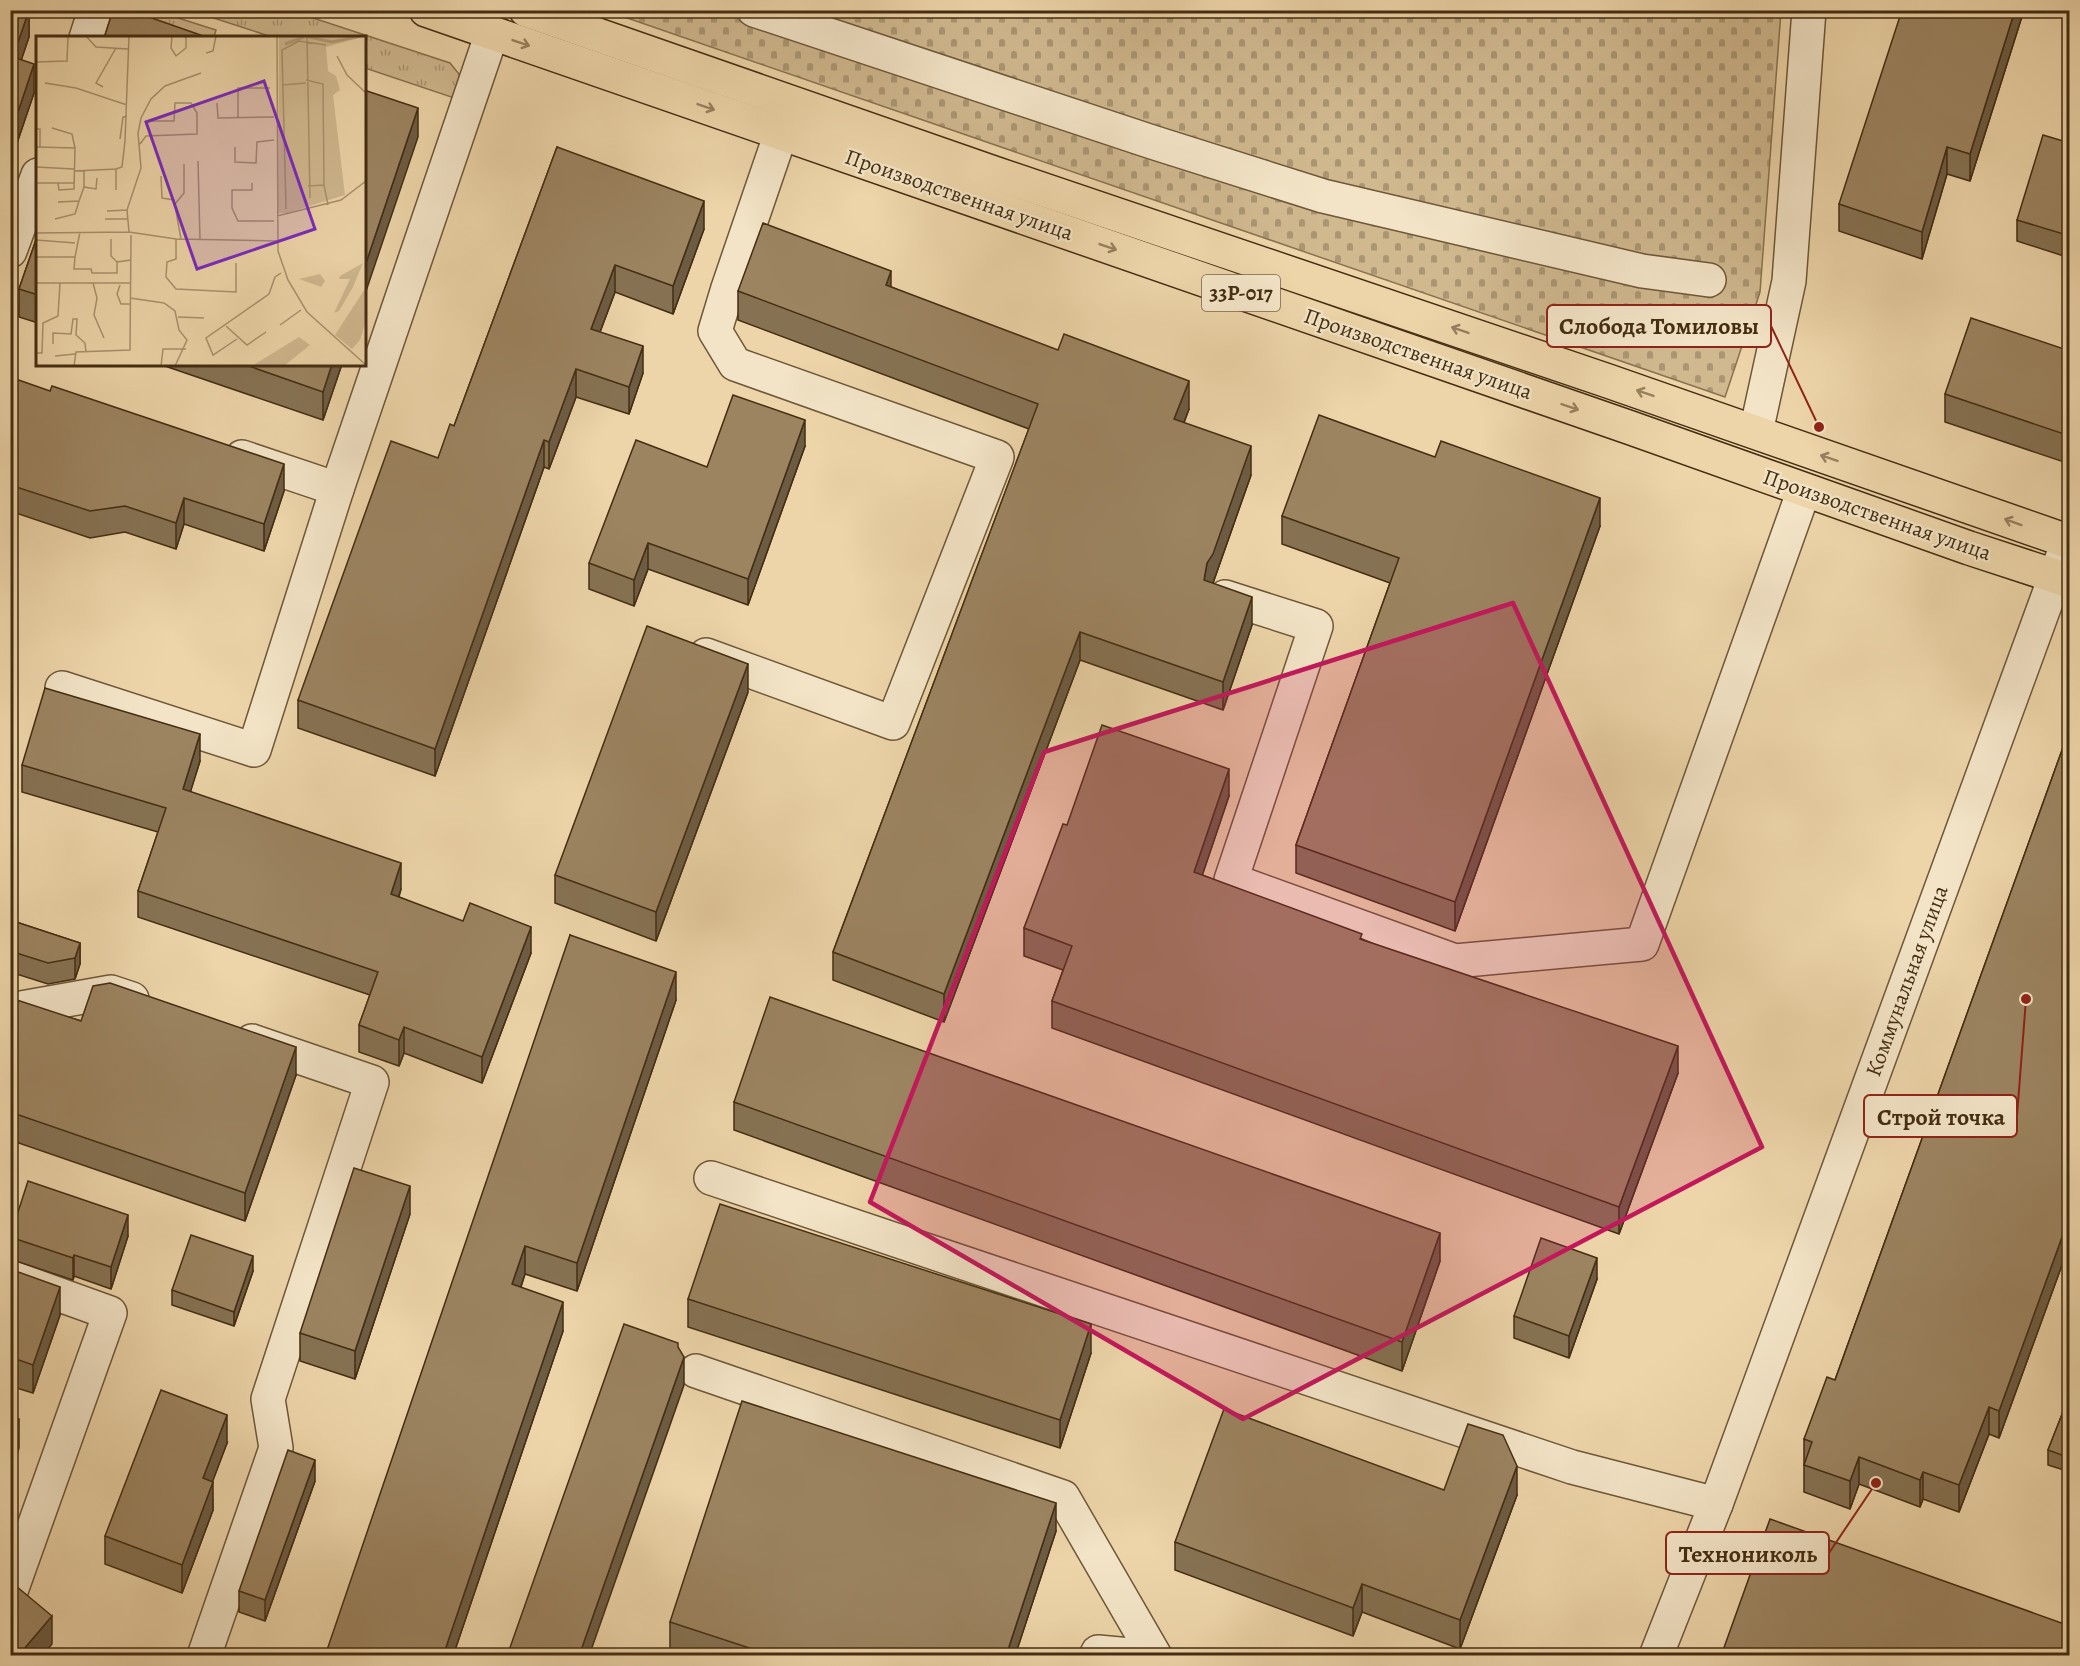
<svg xmlns="http://www.w3.org/2000/svg" width="2080" height="1666" viewBox="0 0 2080 1666" font-family="Alegreya,serif">
<style>
.grass{fill:url(#grass-tufts);stroke:#8a7250;stroke-width:1.5}
.cemetery{fill:url(#cemetery-stones);stroke:#8a7250;stroke-width:1.5}
.lines{fill:none;stroke-linecap:round;stroke-linejoin:round}
.minor-casing{stroke:#6e5738;stroke-width:36}
.highway-casing{stroke:#442d12;stroke-width:36}
.minor{stroke:#f3e4c7;stroke-width:33}
.highway{stroke:#edd5a9;stroke-width:33}
.wall{fill:#867253;stroke:#442d12;stroke-width:1.5}
.shaded-wall{fill:#6d5c44;stroke:#442d12;stroke-width:1.5}
.building{fill:#9c8461;stroke:#442d12;stroke-width:1.5}
.oneway{stroke:#98815e}
.marked{fill:#c2185b;fill-opacity:0.2;stroke:#c2185b;stroke-width:4.5;stroke-linejoin:round}
.labels{text-anchor:middle;dominant-baseline:central;stroke-width:4.5;stroke-linejoin:round;paint-order:stroke}
.shield{fill:#f3e4c7;stroke:#786448;stroke-width:1.5}
.shield-label{font-size:21px;font-weight:bold;fill:#442d12}
.street-label{font-size:22px;fill:#442d12;stroke:#f3e4c7}
.inset-river{fill:none;stroke:#b49c76;stroke-width:3}
.inset-road{fill:none;stroke:#a9926d;stroke-width:1.5}
.view{fill:#7b2cbf;fill-opacity:0.15;stroke:#7b2cbf;stroke-width:3}
.inset-edge{fill:none;stroke:#442d12;stroke-width:3}
.leader{fill:none;stroke:#8f2418;stroke-width:2}
.callout-dot{fill:#8f2418;stroke:#f3e4c7;stroke-width:2}
.callout{fill:#f3e4c7;stroke:#8f2418;stroke-width:2}
.callout-label{font-size:24px;text-anchor:middle;font-weight:bold;fill:#442d12}
</style>
<defs>
<pattern id="grass-tufts" width="24" height="20" patternUnits="userSpaceOnUse" patternTransform="scale(1.5)"><rect width="24" height="20" fill="#d0b88f"/><path d="M3 7l-1-3M5 7V3M7 7l1-3M15 17l-1-3M17 17v-4M19 17l1-3" fill="none" stroke="#aa9673"/></pattern>
<pattern id="cemetery-stones" width="16" height="16" patternUnits="userSpaceOnUse" patternTransform="scale(1.5)"><rect width="16" height="16" fill="#d0b88f"/><path d="M2 7V4a2 2 0 0 1 4 0v3zM10 15v-3a2 2 0 0 1 4 0v3z" fill="#aa9673"/></pattern>
</defs>
<rect width="100%" height="100%" fill="#edd5a9"/>
<filter id="stains"><feTurbulence type="fractalNoise" baseFrequency=".00333" numOctaves="4"/><feColorMatrix values="0 0 0 0 .2 0 0 0 0 .09 0 0 0 0 .02 0 0 0 .5 -.17"/></filter>
<radialGradient id="worn" r=".72"><stop offset=".6" stop-color="#630" stop-opacity="0"/><stop offset="1" stop-color="#630" stop-opacity=".3"/></radialGradient>
<g class="grass">
<polygon points="101,11 156,11 216,30 214,37 142,37 97,23"/>
<polygon points="192,11 292,11 450,63 459,74 463,101 365,68 364,38 272,37"/>
</g>
<polygon class="cemetery" points="607,11 1781,11 1760,292 1725,397"/>
<g class="lines">
<g class="minor-casing">
<g id="minor">
<polyline points="754,10 1152,142 1323,196 1642,271 1709,280"/>
<polyline points="86,38 95,10"/>
<polyline points="10,251 38,175"/>
<polyline points="1756,432 1789,281 1809,10"/>
<polyline points="242,457 337,489"/>
<polyline points="1225,597 1316,626 1231,880 1455,961 1642,944 1804,490"/>
<polyline points="706,655 893,723 997,457 735,364 715,331 728,288 781,133"/>
<polyline points="62,688 254,750 337,489 492,33"/>
<polyline points="10,1010 111,992 132,999"/>
<polyline points="711,1178 1572,1467 1716,1504"/>
<polyline points="10,1277 110,1313 11,1591"/>
<polyline points="696,1371 1063,1497 1155,1656"/>
<polyline points="204,1656 276,1448 268,1399 372,1082 252,1041"/>
<polyline points="1096,1656 1098,1652 1141,1656"/>
<polyline points="1656,1656 1716,1504 2068,542"/>
</g>
</g>
<g class="highway-casing">
<g id="highway">
<polyline points="426,10 1631,428 1969,548 2070,581"/>
<polyline points="526,10 994,173 1608,381 2070,542"/>
</g>
</g>
<use href="#minor" class="minor"/>
<use href="#highway" class="highway"/>
</g>
<g class="wall">
<polygon points="10,10 29,10 29,37 21,60 34,93 17,143 10,141"/>
<polygon points="2024,10 1970,181 1947,174 1922,259 1839,231 1839,204"/>
<polygon points="2070,143 2070,258 2017,241 2017,220"/>
<polygon points="557,147 704,229 673,314 615,292 600,332 643,373 629,414 576,397 549,469 544,467 435,776 298,728 298,700 438,458 454,426"/>
<polygon points="38,234 38,323 19,317 19,289"/>
<polygon points="891,287 1189,409 1184,423 1251,475 1213,583 1252,625 1223,710 1080,660 944,1022 833,980 833,952 1029,429 738,320 738,291"/>
<polygon points="2070,351 2070,464 1945,422 1945,394"/>
<polygon points="159,364 342,364 323,420"/>
<polygon points="10,377 284,491 264,551 184,524 176,549 125,532 90,538 10,511"/>
<polygon points="805,446 748,605 648,569 634,606 589,589 589,563 707,467"/>
<polygon points="1282,516 1600,526 1455,931 1296,873 1296,845 1390,583 1282,544"/>
<polygon points="748,692 656,941 555,903 555,875"/>
<polygon points="2070,728 2070,1243 1999,1438 1989,1434 1959,1512 1923,1499 1920,1507 1859,1484 1850,1509 1804,1492 1804,1439 1835,1380"/>
<polygon points="200,761 190,792 401,889 399,897 531,953 482,1083 404,1053 399,1066 359,1052 359,1025 370,995 138,917 138,891 158,832 22,792 22,765"/>
<polygon points="1229,796 1202,875 1362,939 1678,1073 1619,1234 1052,1028 1052,1001 1063,970 1024,956 1024,928 1067,825"/>
<polygon points="10,920 80,943 80,964 75,979 48,984 10,972"/>
<polygon points="570,935 676,1000 577,1291 525,1274 521,1287 563,1331 453,1656"/>
<polygon points="10,1000 81,1021 296,1075 245,1221 10,1140"/>
<polygon points="734,1102 1440,1261 1402,1371 734,1130"/>
<polygon points="410,1214 355,1379 300,1361 300,1333"/>
<polygon points="10,1235 128,1236 111,1289 74,1276 73,1280 10,1259"/>
<polygon points="10,1269 60,1315 33,1393 10,1386"/>
<polygon points="253,1271 234,1326 172,1305 172,1290"/>
<polygon points="1597,1279 1569,1358 1514,1338 1514,1316"/>
<polygon points="688,1299 1091,1353 1060,1448 688,1327"/>
<polygon points="2070,1394 2070,1472 2048,1465 2048,1450"/>
<polygon points="227,1443 212,1482 213,1510 182,1593 105,1564 105,1536"/>
<polygon points="315,1481 265,1621 239,1612 239,1591"/>
<polygon points="1444,1490 1517,1495 1460,1649 1362,1612 1353,1636 1175,1570 1175,1542"/>
<polygon points="1056,1531 1015,1656 687,1656 670,1650 670,1622"/>
</g>
<g class="shaded-wall">
<polygon points="29,10 29,37 13,85 13,57"/>
<polygon points="2015,10 2024,10 1970,181 1970,154"/>
<polygon points="34,64 34,93 17,143 17,115"/>
<polygon points="418,108 418,137 364,297 364,269"/>
<polygon points="1947,147 1947,174 1922,259 1922,232"/>
<polygon points="704,201 704,229 673,314 673,286"/>
<polygon points="615,265 615,292 591,356 591,329"/>
<polygon points="891,271 891,299 886,285"/>
<polygon points="643,346 643,373 629,414 629,387"/>
<polygon points="332,364 342,364 323,420 323,392"/>
<polygon points="576,369 576,397 549,469 549,442"/>
<polygon points="1189,381 1189,409 1174,447 1174,419"/>
<polygon points="805,420 805,446 748,605 748,579"/>
<polygon points="544,440 544,467 435,776 435,749"/>
<polygon points="1251,446 1251,475 1213,583 1207,591 1204,580 1207,563"/>
<polygon points="284,464 284,491 264,551 264,524"/>
<polygon points="184,498 184,524 176,549 176,523"/>
<polygon points="1600,498 1600,526 1455,931 1455,902"/>
<polygon points="648,543 648,569 634,606 634,580"/>
<polygon points="1252,597 1252,625 1223,710 1223,682"/>
<polygon points="1080,632 1080,660 944,1022 944,994"/>
<polygon points="748,664 748,692 656,941 656,912"/>
<polygon points="200,734 200,761 183,816 183,789"/>
<polygon points="1229,769 1229,796 1194,900 1194,872"/>
<polygon points="401,863 401,889 391,920 391,894"/>
<polygon points="531,927 531,953 482,1083 482,1057"/>
<polygon points="80,943 80,964 75,979 75,958"/>
<polygon points="676,972 676,1000 577,1291 577,1263"/>
<polygon points="404,1027 404,1053 399,1066 399,1040"/>
<polygon points="1678,1046 1678,1073 1619,1234 1619,1207"/>
<polygon points="296,1047 296,1075 245,1221 245,1193"/>
<polygon points="410,1186 410,1214 355,1379 355,1351"/>
<polygon points="128,1215 128,1236 111,1289 111,1267"/>
<polygon points="2070,1215 2070,1243 1999,1438 1999,1411"/>
<polygon points="1440,1233 1440,1261 1402,1371 1402,1342"/>
<polygon points="525,1246 525,1274 512,1312 512,1284"/>
<polygon points="74,1255 74,1276 73,1280 73,1258"/>
<polygon points="253,1256 253,1271 234,1326 234,1312"/>
<polygon points="1597,1258 1597,1279 1569,1358 1569,1336"/>
<polygon points="60,1287 60,1315 33,1393 33,1365"/>
<polygon points="563,1302 563,1331 453,1656 443,1656"/>
<polygon points="1091,1324 1091,1353 1060,1448 1060,1420"/>
<polygon points="684,1357 684,1385 589,1656 579,1656"/>
<polygon points="1989,1407 1989,1434 1959,1512 1959,1485"/>
<polygon points="227,1415 227,1443 203,1507 203,1478"/>
<polygon points="19,1419 19,1448 10,1474 10,1445"/>
<polygon points="1859,1457 1859,1484 1850,1509 1850,1481"/>
<polygon points="315,1460 315,1481 265,1621 265,1600"/>
<polygon points="1517,1466 1517,1495 1460,1649 1460,1620"/>
<polygon points="1923,1472 1923,1499 1920,1507 1920,1480"/>
<polygon points="213,1482 213,1510 182,1593 182,1565"/>
<polygon points="1056,1503 1056,1531 1015,1656 1006,1656"/>
<polygon points="1362,1584 1362,1612 1353,1636 1353,1608"/>
<polygon points="52,1616 52,1644 42,1656 18,1656"/>
</g>
<g class="building">
<polygon points="10,10 29,10 13,57 34,64 17,115 10,113"/>
<polygon points="113,10 129,10 209,38 104,38"/>
<polygon points="1902,10 2015,10 1970,154 1947,147 1922,232 1839,204"/>
<polygon points="364,90 418,108 364,269"/>
<polygon points="2043,135 2070,143 2070,236 2017,220"/>
<polygon points="557,147 704,201 673,286 615,265 591,329 643,346 629,387 576,369 549,442 544,440 435,749 298,700 391,441 438,458 450,424 454,426"/>
<polygon points="763,223 891,271 886,285 1058,350 1064,334 1189,381 1174,419 1251,446 1213,554 1207,563 1204,580 1252,597 1223,682 1080,632 944,994 833,952 1038,404 738,291"/>
<polygon points="38,234 38,295 19,289"/>
<polygon points="1971,318 2070,351 2070,436 1945,394"/>
<polygon points="243,364 332,364 323,392"/>
<polygon points="10,377 50,391 52,386 284,464 264,524 184,498 176,523 125,506 90,511 10,485"/>
<polygon points="733,395 805,420 748,579 648,543 634,580 589,563 636,440 707,467"/>
<polygon points="1319,415 1435,457 1441,441 1600,498 1455,902 1296,845 1399,558 1282,516"/>
<polygon points="647,626 748,664 656,912 555,875"/>
<polygon points="45,688 200,734 183,789 401,863 391,894 463,921 470,903 531,927 482,1057 404,1027 399,1040 359,1025 378,972 138,891 166,808 22,765"/>
<polygon points="1102,725 1229,769 1194,872 1362,934 1360,939 1678,1046 1619,1207 1052,1001 1072,946 1024,928 1063,824 1067,825"/>
<polygon points="2070,728 2070,1215 1999,1411 1989,1407 1959,1485 1923,1472 1920,1480 1859,1457 1850,1481 1804,1465 1812,1442 1804,1439 1827,1377 1835,1380"/>
<polygon points="10,920 80,943 75,958 48,963 10,951"/>
<polygon points="570,935 676,972 577,1263 525,1246 512,1284 563,1302 443,1656 325,1656"/>
<polygon points="110,983 296,1047 245,1193 10,1112 10,1000 17,1000 81,1021 93,986"/>
<polygon points="770,997 1440,1233 1402,1342 734,1102"/>
<polygon points="354,1168 410,1186 355,1351 300,1333"/>
<polygon points="28,1181 128,1215 111,1267 74,1255 73,1258 10,1237"/>
<polygon points="720,1204 1091,1324 1060,1420 688,1299"/>
<polygon points="191,1235 253,1256 234,1312 172,1290"/>
<polygon points="1541,1238 1597,1258 1569,1336 1514,1316"/>
<polygon points="10,1269 60,1287 33,1365 10,1357"/>
<polygon points="624,1324 678,1343 678,1347 684,1357 579,1656 507,1656"/>
<polygon points="161,1390 227,1415 203,1478 213,1482 182,1565 105,1536"/>
<polygon points="2070,1394 2070,1458 2048,1450"/>
<polygon points="742,1401 1056,1503 1006,1656 774,1656 670,1622"/>
<polygon points="1224,1409 1444,1490 1468,1424 1503,1435 1517,1466 1460,1620 1362,1584 1353,1608 1175,1542"/>
<polygon points="10,1416 19,1419 10,1445"/>
<polygon points="288,1450 315,1460 265,1600 239,1591"/>
<polygon points="1770,1519 2070,1626 2070,1656 1721,1656"/>
<polygon points="10,1581 52,1616 18,1656 10,1656"/>
</g>
<defs><path id="oneway-shaft" d="M-6 0H5M1.5-3L5.5 0L1.5 3" fill="none" stroke-width="1.6" stroke-linecap="round" stroke-linejoin="round" transform="scale(1.5)"/></defs>
<g class="oneway">
<use href="#oneway-shaft" transform="translate(521 43) rotate(19)"/>
<use href="#oneway-shaft" transform="translate(706 107) rotate(19)"/>
<use href="#oneway-shaft" transform="translate(1108 247) rotate(19)"/>
<use href="#oneway-shaft" transform="translate(1460 330) rotate(-161)"/>
<use href="#oneway-shaft" transform="translate(1645 393) rotate(-161)"/>
<use href="#oneway-shaft" transform="translate(1570 407) rotate(19)"/>
<use href="#oneway-shaft" transform="translate(1829 458) rotate(-161)"/>
<use href="#oneway-shaft" transform="translate(2013 522) rotate(-160)"/>
</g>
<path class="marked" d="M1513,603L1762,1147L1243,1419L870,1202L1044,752Z"/>
<g class="labels">
<rect class="shield" x="1202" y="275" width="78" height="36" rx="4.5"/>
<g class="shield-label">
<text x="1241" y="293">33Р-017</text>
</g>
<g class="street-label">
<text transform="translate(959 195) rotate(19)">Производственная улица</text>
<text transform="translate(1418 354) rotate(19)">Производственная улица</text>
<text transform="translate(1877 515) rotate(19)">Производственная улица</text>
<text transform="translate(1907 981) rotate(-70)">Коммунальная улица</text>
</g>
</g>
<g transform="translate(36 36)">
<rect width="330" height="330" fill="#edd5a9"/>
<path d="M284,238L289,245L285,251L263,243Z" fill="#d0b88f"/>
<path d="M327,227L317,251L303,275L298,277L314,243H303L304,240ZM330,251V284L324,304L316,313L299,299ZM263,301L274,309L248,330H216Z" fill="#d0b88f"/>
<path d="M243,0H330L290,11L292,35L300,40L304,54L297,59L309,159L251,177H242Z" fill="#d0b88f"/>
<path class="inset-river" d="M273,1L296,6L324,0M249,8L268,1"/>
<path class="inset-road" d="M50,0L60,11L92,13M136,0L135,12L140,20L150,12V0M241,0L242,215L252,244L271,276L330,329M271,0L274,162M170,17L177,15L180,0M301,20L311,39L330,57M0,26L31,25L32,0M270,44L287,48L288,149M9,47L40,52L91,69M246,49L270,47M67,51L60,47L80,12M181,67L182,82L238,81M202,81V52H234M16,92L36,98L39,112M0,93H4V111M84,103L87,81L91,80M104,108L110,100L161,98V77L155,67H139L138,85H116M0,111L39,112L38,153L23,154L22,147M199,111V126L220,127L221,106L238,104M162,125L164,204M0,131L38,133M80,133L86,131L89,105L93,0M38,135L80,133M48,135V151L60,153L61,142M125,140L126,162L138,164L145,203M0,147H38M216,147V154H196V172L202,185H238M272,150L288,149L292,169M80,154V133M22,166L43,165L48,151M139,168L148,157V128M250,173L246,14L263,5L290,9M71,175L91,174M241,180L305,164L330,145M19,183L39,178L43,165M69,183H91M93,196L91,174L105,132L102,97L105,82L115,63L129,50L165,37M0,197L93,196L140,203L241,205M75,203V220L81,226M140,203V223L131,226L130,241L140,253L200,256V227M0,204L39,207M0,221H39L44,196M39,221L38,233H55L56,237H81V226L95,224M0,247H94M57,247L61,262L58,279L68,302M84,249L81,258L85,268H94M94,262L128,267L139,275L143,294L151,304L139,330M142,281L168,282M244,289L265,274M190,290L211,309L230,296M201,303L177,319L170,302L233,258L239,241L245,237M17,308V297L35,298L37,283H41L40,299L49,307L50,316M0,317H6L7,287L22,280L24,247M19,320L39,318M38,330L40,316L94,314L95,199M125,330L127,313H150"/>
<path class="view" d="M228,45L279,193L161,233L110,86Z"/>
<rect width="330" height="330" class="inset-edge"/>
</g>
<path class="leader" d="M1819 427L1771 326M2026 999L2017 1116M1876 1483L1829 1553"/>
<g class="callout-dot">
<circle cx="1819" cy="427" r="6"/>
<circle cx="2026" cy="999" r="6"/>
<circle cx="1876" cy="1483" r="6"/>
</g>
<g class="callout">
<rect x="1547" y="305" width="224" height="42" rx="6"/>
<rect x="1864" y="1095" width="153" height="42" rx="6"/>
<rect x="1666" y="1532" width="163" height="42" rx="6"/>
</g>
<g class="callout-label">
<text x="1659" y="334">Слобода Томиловы</text>
<text x="1941" y="1125">Строй точка</text>
<text x="1748" y="1562">Технониколь</text>
</g>
<rect width="2080" height="1666" fill="none" stroke="#edd5a9" stroke-width="36"/>
<rect x="12" y="12" width="2056" height="1642" fill="none" stroke="#442d12" stroke-width="3"/>
<rect x="18" y="18" width="2044" height="1630" fill="none" stroke="#442d12" stroke-width="1.5"/>
<rect width="100%" height="100%" filter="url(#stains)"/>
<rect width="100%" height="100%" fill="url(#worn)"/>
</svg>
